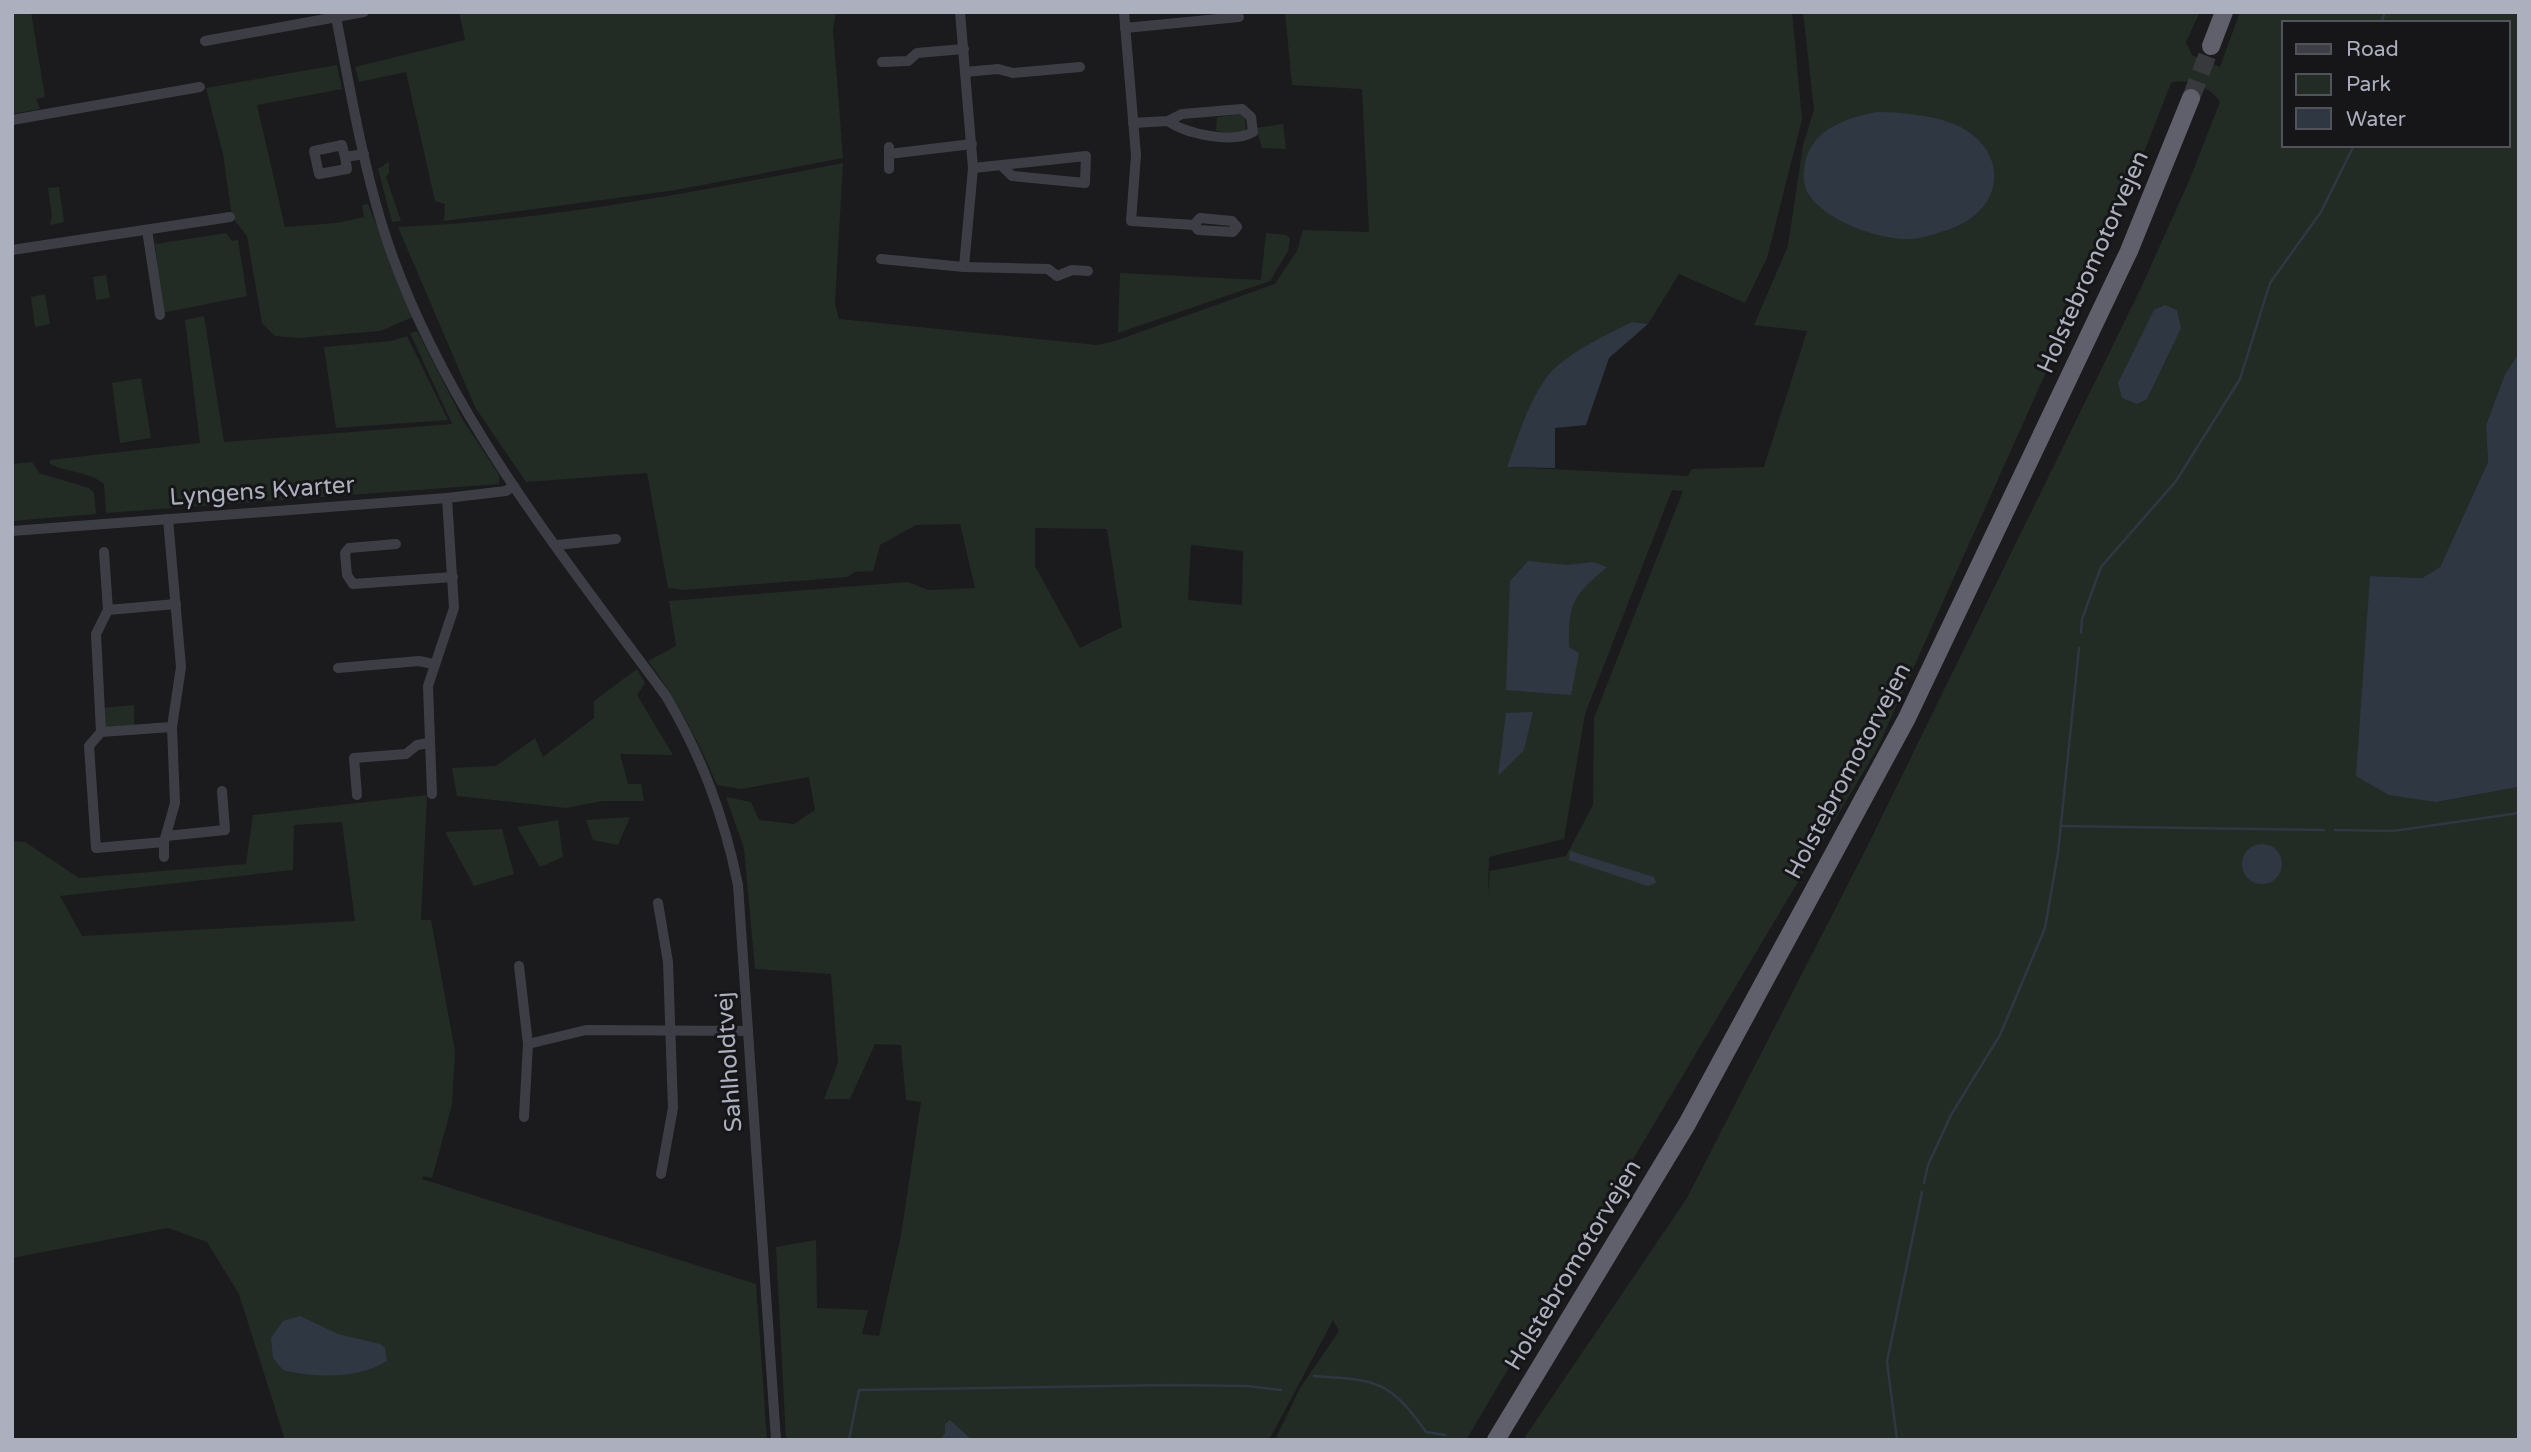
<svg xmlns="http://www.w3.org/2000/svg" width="2531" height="1452" viewBox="0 0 2531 1452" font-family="'Varela Round',sans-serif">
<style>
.green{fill:#222c25;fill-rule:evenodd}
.water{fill:#2f3743}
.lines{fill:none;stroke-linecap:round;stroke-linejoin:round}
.stream{stroke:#2f3743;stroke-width:2.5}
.trunk-tunnel{stroke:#38393d;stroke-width:18;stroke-dasharray:18 9;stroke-linecap:butt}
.minor{stroke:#3d3d45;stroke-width:10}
.trunk{stroke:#5f606b;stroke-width:18}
.labels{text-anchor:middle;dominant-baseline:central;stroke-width:6;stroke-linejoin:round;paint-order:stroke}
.street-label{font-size:24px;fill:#acafbe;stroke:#161618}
</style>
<rect width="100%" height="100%" fill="#1b1b1d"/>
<g class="green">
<polygon points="12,12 31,12 45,97 36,99 40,109 12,114"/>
<polygon points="459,12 836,12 833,29 843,158 676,190 444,221 445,204 435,201 406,72 359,82 355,67 465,40"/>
<path d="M1285,12H1792L1802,119L1767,258L1745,303L1679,274L1648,324L1631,322L1508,467L1688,476L1692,469L1764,467L1807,331L1754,325L1788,246L1803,145L1814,110L1803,12H2200L2186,42L2192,55L2220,67L2240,12H2519V353L2505,374L2486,425L2488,462L2440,567L2422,578L2370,576L2436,802L2519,787V1440H1523L1687,1198L1868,845L2140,290L2189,181L2220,102C2210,87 2189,78 2171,83L2139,165L1877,749L1466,1440H1275L1300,1388L1339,1331L1333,1320L1269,1440H786L776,1247L816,1240L817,1308L868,1310L862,1334L879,1336L901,1235L921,1102L906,1100L901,1045L875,1044L850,1099H824L838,1063L831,974L755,969L744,848L726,797L751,802L759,820L794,824L815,810L809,777L741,789L717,785C698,740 677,700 648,661L676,646L669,601L908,582L928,590L975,588L960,524L916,525L880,545L873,571L855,572L847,577L684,590L668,588L647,473L526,482L475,407L398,227C548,221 695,192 843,163L835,304L839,319L1097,345L1115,341L1275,284L1297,251L1303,230L1369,232L1362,89L1292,85ZM2284,23H2508V145H2284ZM1672,490L1683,491L1594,718L1593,805L1566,856L1490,871L1488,895L1489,857L1564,839L1585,714ZM1035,528L1107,529L1122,627L1080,648L1035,566ZM1191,545L1243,551L1242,605L1188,600Z"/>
<polygon points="337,65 342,89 257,105 285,227 337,223 364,217 362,205 368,204 413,317 380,331 298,338 275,336 262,323 247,236 232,217 223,154 206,88"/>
<polygon points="1241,114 1245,119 1246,130 1242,134 1216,131 1217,117"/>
<polygon points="1283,124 1286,149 1262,148 1256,128"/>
<polygon points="389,162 389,173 386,177 401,221 392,222 378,169"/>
<polygon points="59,187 64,222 50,225 52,216 48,188"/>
<polygon points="154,233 156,244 226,233 232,241 238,240 247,296 162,313"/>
<polygon points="1266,233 1286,235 1290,238 1288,251 1270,281 1118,333 1120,273 1261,280"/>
<polygon points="106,275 110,298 96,300 93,277"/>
<polygon points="45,294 50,324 35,327 31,297"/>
<path d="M204,316L224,442L452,424L410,333L417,331L463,420L499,475V484L106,513L104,484C88,471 68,473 50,464V460L200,443L185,320Z"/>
<polygon points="407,336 448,420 336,428 324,347 391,341"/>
<polygon points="141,378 151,438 120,443 112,383"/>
<polygon points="32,462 39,473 89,488 94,493 96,514 12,521 12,464"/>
<polygon points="637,669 645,683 637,695 673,755 620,754 628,784 641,784 644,801 602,801 566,808 457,796 452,768 496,766 535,738 543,757 594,718 594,701"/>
<polygon points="134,705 134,725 105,727 103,708"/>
<path d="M427,795L421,920H431L455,1051L452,1105L432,1178L423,1176L422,1179L756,1284L767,1440H285L239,1294L207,1242L168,1228L12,1258V841L25,842L79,878L246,864L253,815ZM342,822L355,921L82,936L60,896L293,870L294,825Z"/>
<polygon points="630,817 618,845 593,840 586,820"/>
<polygon points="558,820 563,857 540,867 517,827"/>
<polygon points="502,829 514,874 474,886 445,832"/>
</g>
<g class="water">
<path d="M1876,112C1900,112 1932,115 1954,124C2009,148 2008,208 1950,229C1935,234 1919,240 1903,239C1873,237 1827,221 1809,195C1804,188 1803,178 1804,170C1808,131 1842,119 1876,112Z"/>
<polygon points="2165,305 2177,310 2181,328 2147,399 2137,404 2122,398 2118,383 2154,310"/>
<path d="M1632,322L1648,324L1609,358L1586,425L1555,428V468L1507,467C1518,437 1527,405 1546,378C1563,355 1606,335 1632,322Z"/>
<polygon points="2519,353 2519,787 2436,802 2389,795 2356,776 2370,576 2422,578 2440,567 2488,462 2486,425 2505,374"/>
<path d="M1528,561L1567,565L1593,562L1607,567C1574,595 1568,602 1569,647L1579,653L1571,695L1506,690L1510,581Z"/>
<polygon points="1533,712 1524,750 1498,776 1506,713"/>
<circle cx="2262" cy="864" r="20"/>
<polygon points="1570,851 1654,877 1656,883 1648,886 1569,860"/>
<path d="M300,1316L338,1334L380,1344L385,1348L387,1361C358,1379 314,1378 283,1370L273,1358L271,1338L283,1321Z"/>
<polygon points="950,1420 972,1440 940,1440 945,1433 945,1424"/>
</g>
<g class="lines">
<g class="stream">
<polyline points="2381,23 2385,12"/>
<polyline points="2081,633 2082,619 2101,567 2176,481 2240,379 2270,283 2321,212 2354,145"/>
<polyline points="2061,826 2324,830"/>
<polyline points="2335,830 2393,831 2519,813"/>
<polyline points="1924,1183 1928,1165 1951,1115 2000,1035 2045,928 2058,853 2079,648"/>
<path d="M1314,1376C1375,1380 1389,1379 1426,1432L1445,1435"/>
<polyline points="849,1440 859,1390 1170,1385 1247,1386 1281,1390"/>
<polyline points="1897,1440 1887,1362 1922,1192"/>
</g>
<polyline class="trunk-tunnel" points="2191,98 2211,46"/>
<g class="minor">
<path d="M335,12C349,83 361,156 382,225C437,402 558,549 666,696C702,757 724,816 738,885L776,1440"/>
<polyline points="960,12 973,168 964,267 1048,269 1057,276 1072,270 1088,271"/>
<polyline points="1124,12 1136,155 1131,221 1194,225 1198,230 1233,232 1237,227 1232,221 1200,218 1194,225"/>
<polyline points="1125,28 1239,17"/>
<polyline points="205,41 364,12"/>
<polyline points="882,62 908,61 917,53 964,49"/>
<polyline points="965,72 998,69 1013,73 1080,67"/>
<polyline points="12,120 200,87"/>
<path d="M1133,123L1168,121L1182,114L1242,109L1251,117L1253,132C1233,144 1186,134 1168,121"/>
<polyline points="889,147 889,169"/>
<polyline points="889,154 972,144"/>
<polyline points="345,157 342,145 314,151 319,174 347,169 345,157 364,154"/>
<polyline points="973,168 1086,156 1085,183 1012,176 1002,166"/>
<polyline points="147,230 160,315"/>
<polyline points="12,250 230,217"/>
<polyline points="881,259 964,267"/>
<polyline points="12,531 447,498 506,491 514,486"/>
<polyline points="396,544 349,548 345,553 347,575 353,584 453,577"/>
<polyline points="556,545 616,539"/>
<polyline points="104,552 108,610 96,634 101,732 89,746 96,848 164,842"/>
<polyline points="108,610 176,604"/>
<polyline points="338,668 419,661 433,664"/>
<polyline points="101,732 172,727"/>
<polyline points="432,794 428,686 454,608 447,498"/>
<polyline points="357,795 354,758 406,754 417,745 429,743"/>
<polyline points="166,836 225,830 222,791"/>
<polyline points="164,857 164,842 175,803 172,727 181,667 168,519"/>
<polyline points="658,903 668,962 673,1108 661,1174"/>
<polyline points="519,966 528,1044 524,1117"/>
<polyline points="528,1044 586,1030 748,1031"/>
</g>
<g class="trunk">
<polyline points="2211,46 2224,12"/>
<polyline points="1496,1440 1687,1124 1907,718 2129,251 2191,98"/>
</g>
</g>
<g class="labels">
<g class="street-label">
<text transform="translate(2093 262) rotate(-66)">Holstebromotorvejen</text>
<text transform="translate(262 491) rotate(-4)">Lyngens Kvarter</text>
<text transform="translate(1848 771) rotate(-62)">Holstebromotorvejen</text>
<text transform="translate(729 1062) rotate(-94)">Sahlholdtvej</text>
<text transform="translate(1573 1265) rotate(-59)">Holstebromotorvejen</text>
</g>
</g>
<rect width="2531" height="1452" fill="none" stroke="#acafbe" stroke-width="28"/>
<rect x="2282" y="21" width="228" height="126" fill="#161618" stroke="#52535a" stroke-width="2"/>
<rect x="2296" y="44" width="35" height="10" fill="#3d3d45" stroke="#52535a" stroke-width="2"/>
<text x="2346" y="56" font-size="21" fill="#acafbe">Road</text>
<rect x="2296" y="74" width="35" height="21" fill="#222c25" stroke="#52535a" stroke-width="2"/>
<text x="2346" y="91" font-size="21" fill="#acafbe">Park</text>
<rect x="2296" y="108" width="35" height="21" fill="#2f3743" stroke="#52535a" stroke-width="2"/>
<text x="2346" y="126" font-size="21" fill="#acafbe">Water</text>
</svg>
